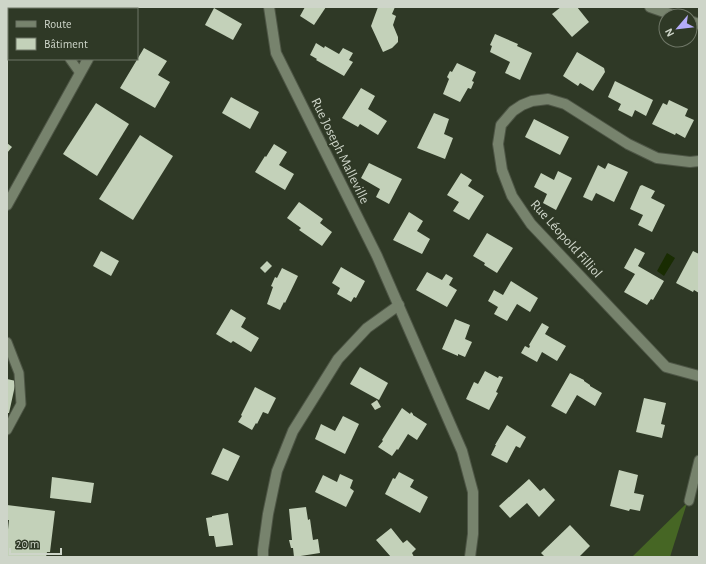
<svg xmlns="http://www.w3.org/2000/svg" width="706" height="564" viewBox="0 0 706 564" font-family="'Alegreya Sans',sans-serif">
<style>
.green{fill:#466624}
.water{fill:#192c02}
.building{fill:#c3d1b9}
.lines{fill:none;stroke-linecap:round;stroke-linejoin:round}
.service-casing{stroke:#4e5646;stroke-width:11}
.minor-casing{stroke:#4e5646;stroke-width:12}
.service{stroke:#77836d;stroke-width:9}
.minor{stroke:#77836d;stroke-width:10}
.labels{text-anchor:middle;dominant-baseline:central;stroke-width:4;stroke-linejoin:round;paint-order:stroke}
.street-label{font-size:14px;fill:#ced5c9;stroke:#2f3926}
</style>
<rect width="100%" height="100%" fill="#2f3926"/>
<polygon class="green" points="687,503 670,557 632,557"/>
<polygon class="water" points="667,253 675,258 664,276 657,271"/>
<g class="building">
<polygon points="305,7 326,7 314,25 300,16"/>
<polygon points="378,7 395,7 392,14 396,16 393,25 398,37 398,42 392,48 383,52 371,26"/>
<polygon points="561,7 577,7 589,22 572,37 552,14"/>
<polygon points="214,8 242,24 233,40 205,25"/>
<polygon points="495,34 518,44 517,46 532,53 520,80 505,73 510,62 490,52 492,46 490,45"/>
<polygon points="316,43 324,48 325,46 339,54 343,48 353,53 349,60 353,62 344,76 316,60 317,59 310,55"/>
<polygon points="144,48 167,61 158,75 170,82 155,108 120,88"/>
<polygon points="577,52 604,68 605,72 593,91 580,83 578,86 563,76"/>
<polygon points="457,63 476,72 472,81 474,82 471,89 468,88 460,102 443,94 449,79 447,77 450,71 452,72"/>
<polygon points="615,81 653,100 646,116 635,110 632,117 618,110 621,104 608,97"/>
<polygon points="361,88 375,96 368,109 387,121 378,135 360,124 358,127 342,118"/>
<polygon points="231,97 259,112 250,129 222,113"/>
<polygon points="669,100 688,109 685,116 694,120 685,138 676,133 675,135 652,124 663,103 667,105"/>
<polygon points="96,103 129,124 97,176 63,154"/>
<polygon points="434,113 449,119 444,134 453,138 445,159 417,148"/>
<polygon points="534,119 569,137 560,155 525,137"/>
<polygon points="140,135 173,156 133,220 99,199"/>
<polygon points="7,143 12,147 7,153"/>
<polygon points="274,144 287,152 279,165 294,174 285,190 255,172 265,156 266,157"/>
<polygon points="369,163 402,179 389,204 376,197 380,189 361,178"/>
<polygon points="608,163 628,172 614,202 596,193 592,201 583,197 598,165 605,169"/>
<polygon points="558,171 572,178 556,210 543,203 547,194 534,187 541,173 554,180"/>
<polygon points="461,173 472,180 468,186 484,196 469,220 453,211 459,202 447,195"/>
<polygon points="642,185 655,191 651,198 665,205 652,232 638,225 643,215 630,209 640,186"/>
<polygon points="299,202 323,219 320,223 332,232 322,246 299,230 301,228 287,218"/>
<polygon points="409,212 423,221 417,231 430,239 422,254 393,240"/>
<polygon points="487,233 513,248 497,273 484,265 485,263 473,256"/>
<polygon points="635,248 645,253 638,266 664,281 653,300 651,299 647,305 624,292 635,274 624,268"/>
<polygon points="101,251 119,261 111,276 93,266"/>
<polygon points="693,251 699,254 699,293 694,290 693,292 676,283"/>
<polygon points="267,261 272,266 265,273 260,268"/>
<polygon points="341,267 365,281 356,298 354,297 351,302 337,294 340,288 332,283"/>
<polygon points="282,268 298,276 285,303 284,302 280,310 267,304 273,287 271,286 275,277 277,278"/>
<polygon points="427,272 442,280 446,274 453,278 449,285 457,290 447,307 416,290"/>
<polygon points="511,281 538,298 530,312 517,304 507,321 494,314 498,307 488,301 494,290 503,295"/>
<polygon points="231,309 246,318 241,327 259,338 251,352 233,341 231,343 216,334"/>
<polygon points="455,319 470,325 465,339 472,342 465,357 458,354 458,356 442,349"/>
<polygon points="542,323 549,327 545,334 566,346 557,361 542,352 537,362 521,353 525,346 529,348 530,346 529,345"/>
<polygon points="360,367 388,383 379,400 350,384"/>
<polygon points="485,371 498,378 499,376 503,377 496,392 498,393 489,410 466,399 474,382 478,384"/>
<polygon points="570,373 584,380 584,381 590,385 590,386 602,393 595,406 577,395 566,414 551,406"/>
<polygon points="7,379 16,381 9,413 7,413"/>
<polygon points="255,387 276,398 268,414 263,412 257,424 256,423 252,430 238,422 242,416 241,415"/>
<polygon points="644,398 666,403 661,424 665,425 662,438 636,432"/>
<polygon points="377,400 381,407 375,410 371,404"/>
<polygon points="402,408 410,414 411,412 413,414 413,415 427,424 417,440 408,434 398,450 397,449 392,456 378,447 383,441 382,440"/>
<polygon points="343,416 359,424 345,454 315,439 321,424 335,431"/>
<polygon points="507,425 526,437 520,448 516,446 507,463 491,455 496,445 495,445"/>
<polygon points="223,448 240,456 228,481 211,474"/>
<polygon points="619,470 638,475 634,493 644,495 640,511 630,509 629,511 610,506"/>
<polygon points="399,472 414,480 410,487 428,497 420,513 385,494 393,478 395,479"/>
<polygon points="340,474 353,480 350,488 354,491 346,507 315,492 323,475 337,482"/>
<polygon points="52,477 94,483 91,503 50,498"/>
<polygon points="529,479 540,491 544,488 555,500 539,517 527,503 510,518 499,506"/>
<polygon points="7,505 55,511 50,552 47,552 46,557 7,557 7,539 9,520 7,520"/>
<polygon points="306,507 308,520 310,519 313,540 318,539 320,553 294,557 293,548 291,548 289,540 292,540 289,509"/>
<polygon points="228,513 233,545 216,547 214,536 209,536 206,518 212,517 212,516"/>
<polygon points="570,525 590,546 579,557 545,557 541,553"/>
<polygon points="391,528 403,543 407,540 416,549 412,553 414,557 391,557 376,540"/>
</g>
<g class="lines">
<g class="service-casing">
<g id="service">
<polyline points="70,59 80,73"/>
<polyline points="7,342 19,373 21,404 7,430"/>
<polyline points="689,501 699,460"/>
</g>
</g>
<g class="minor-casing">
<g id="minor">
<polyline points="269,7 276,53 377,256 462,451 473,492 473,534 470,557"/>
<polyline points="650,7 676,16"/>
<polyline points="117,9 118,7"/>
<polyline points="690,21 699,24"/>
<polyline points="699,161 690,162 657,158 628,144 565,104 548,99 532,101 522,105 513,111 501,125 498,144 502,170 512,196 531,224 666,367 699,376"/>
<polyline points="7,205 88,59"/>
<polyline points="263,557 263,550 268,514 277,471 293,431 338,359 367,328 399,305"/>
</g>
</g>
<use href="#service" class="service"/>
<use href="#minor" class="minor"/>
</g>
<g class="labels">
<g class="street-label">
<text transform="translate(340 151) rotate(64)">Rue Joseph Malleville</text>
<text transform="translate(566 239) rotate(48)">Rue Léopold Filliol</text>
</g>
</g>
<rect width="706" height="564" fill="none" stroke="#ced5c9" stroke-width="16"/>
<rect x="8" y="8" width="130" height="52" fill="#2f3926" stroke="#6f7767"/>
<rect x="16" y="21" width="20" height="6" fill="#77836d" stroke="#6f7767"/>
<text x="44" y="28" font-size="12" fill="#ced5c9">Route</text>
<rect x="16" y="38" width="20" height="12" fill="#c3d1b9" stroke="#6f7767"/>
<text x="44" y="48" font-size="12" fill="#ced5c9">Bâtiment</text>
<g transform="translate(678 28) rotate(242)"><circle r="19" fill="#2f3926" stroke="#6f7767"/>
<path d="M0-3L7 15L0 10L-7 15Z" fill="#b4acf9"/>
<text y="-6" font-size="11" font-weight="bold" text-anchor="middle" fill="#ced5c9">N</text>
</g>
<path d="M10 548v6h51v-6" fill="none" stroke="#ced5c9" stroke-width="2"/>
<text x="16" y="548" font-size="12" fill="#ced5c9" stroke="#2f3926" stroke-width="3" paint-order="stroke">20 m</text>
</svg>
